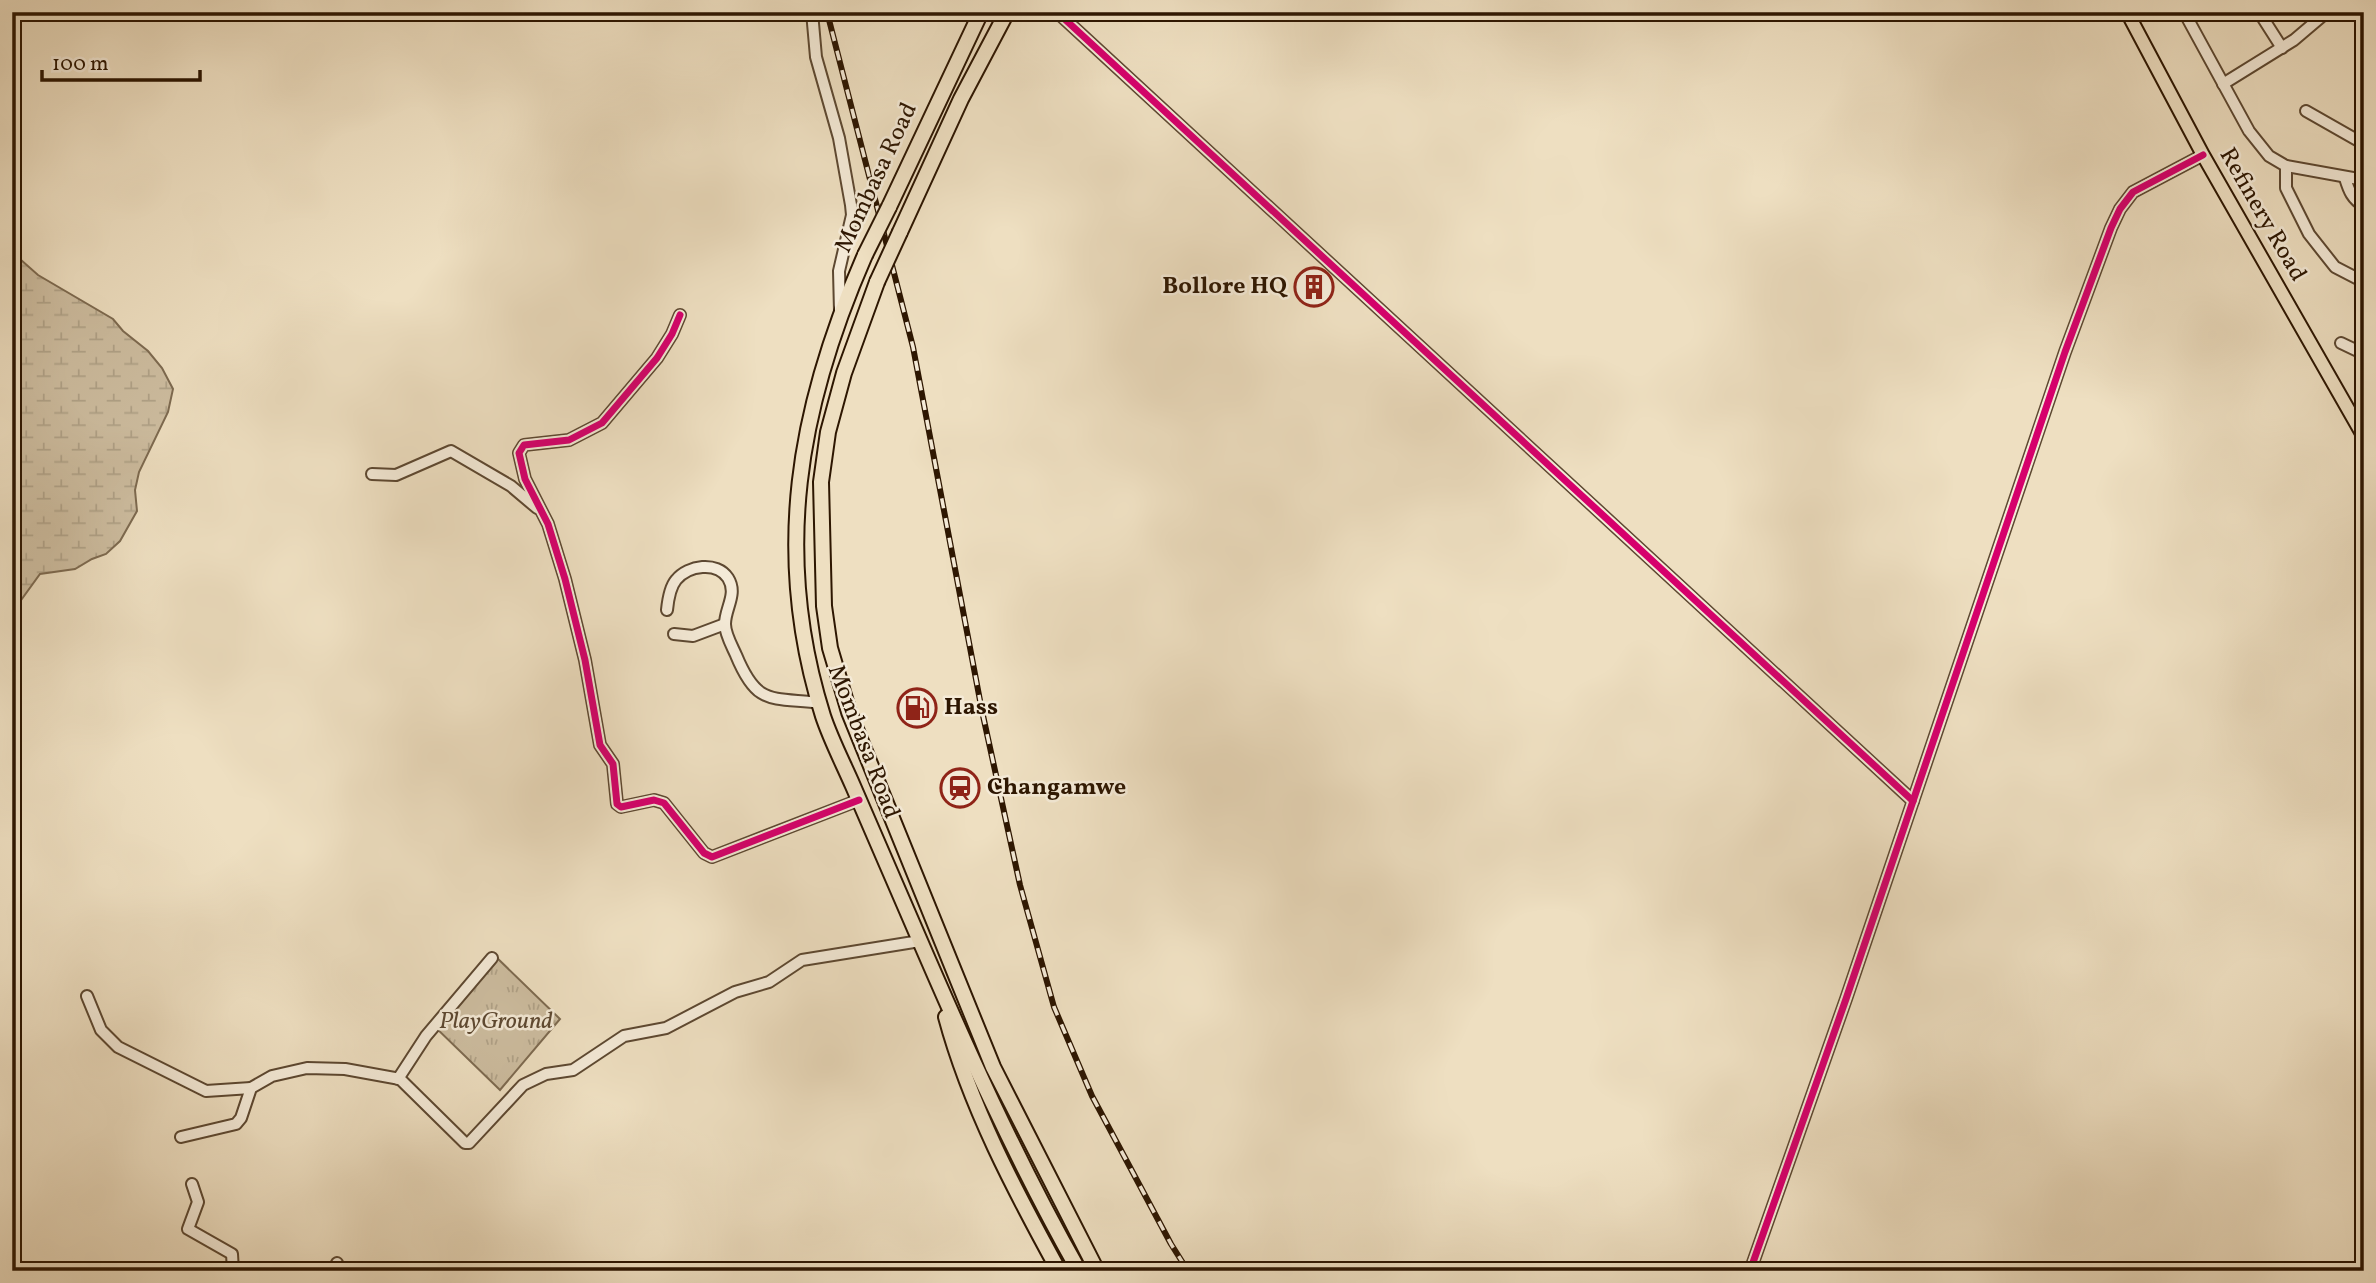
<svg xmlns="http://www.w3.org/2000/svg" width="2376" height="1283" viewBox="0 0 2376 1283" font-family="Vollkorn,serif">
<style>
.wetland{fill:url(#wetland-marsh);stroke:#7d6a50;stroke-width:2}
.park{fill:url(#park-tufts);stroke:#7d6a50;stroke-width:2}
.lines{fill:none;stroke-linecap:round;stroke-linejoin:round}
.minor-casing{stroke:#5d4831;stroke-width:14}
.major-casing{stroke:#2d1601;stroke-width:16}
.highway-casing{stroke:#2d1601;stroke-width:18}
.minor{stroke:#f4ead7;stroke-width:10}
.major{stroke:#eedfc1;stroke-width:12}
.highway{stroke:#eedfc1;stroke-width:14}
.rail-casing{stroke:#2d1601;stroke-width:6}
.rail{stroke:#f4ead7;stroke-width:3.5;stroke-dasharray:10;stroke-linecap:butt}
.highway-bridge-casing{stroke:#2d1601;stroke-width:18;stroke-linecap:butt}
.highway-bridge{stroke:#eedfc1;stroke-width:14}
.cycleway-casing{stroke:#f4ead7;stroke-width:11}
.cycleway{stroke:#d6006c;stroke-width:7}
.labels{text-anchor:middle;dominant-baseline:central;stroke-width:5;stroke-linejoin:round;paint-order:stroke}
.street-label{font-size:24px;fill:#2d1601;stroke:#f4ead7}
.poi-label{font-size:24px;font-weight:bold;fill:#2d1601;stroke:#f4ead7;text-anchor:start}
.park-label{font-size:24px;font-style:italic;fill:#5d4831;stroke:#f4ead7}
</style>
<defs>
<pattern id="wetland-marsh" width="20" height="14" patternUnits="userSpaceOnUse" patternTransform="scale(1.75)"><rect width="20" height="14" fill="#cdbda0"/><path d="M1 5h8M5 5V1M11 12h8M15 12V8" fill="none" stroke="#b0a288"/></pattern>
<pattern id="park-tufts" width="24" height="20" patternUnits="userSpaceOnUse" patternTransform="scale(1.75)"><rect width="24" height="20" fill="#cdbda0"/><path d="M3 7l-1-3M5 7V3M7 7l1-3M15 17l-1-3M17 17v-4M19 17l1-3" fill="none" stroke="#b0a288"/></pattern>
</defs>
<rect width="100%" height="100%" fill="#eedfc1"/>
<filter id="stains"><feTurbulence type="fractalNoise" baseFrequency=".00286" numOctaves="4"/><feColorMatrix values="0 0 0 0 .2 0 0 0 0 .09 0 0 0 0 .02 0 0 0 .5 -.17"/></filter>
<radialGradient id="worn" r=".72"><stop offset=".6" stop-color="#630" stop-opacity="0"/><stop offset="1" stop-color="#630" stop-opacity=".3"/></radialGradient>
<polygon class="wetland" points="12,252 38,275 113,319 123,331 148,351 162,368 173,389 168,412 139,472 135,490 137,511 120,541 106,554 92,559 75,569 40,574 19,603 12,619"/>
<polygon class="park" points="493,954 560,1019 500,1090 433,1025"/>
<g class="lines">
<g class="minor-casing">
<g id="minor">
<polyline points="812,12 816,57 839,138 851,205 852,215 839,271 840,311"/>
<polyline points="1057,12 1913,801"/>
<polyline points="2184,12 2249,131 2269,156 2286,166 2364,180"/>
<polyline points="2259,12 2282,48"/>
<polyline points="2223,84 2294,40 2327,12"/>
<polyline points="2306,111 2364,144"/>
<polyline points="2286,166 2286,188 2309,234 2335,267 2364,282"/>
<path d="M2345,178C2349,191 2352,199 2364,206"/>
<polyline points="680,315 672,334 657,358 602,423 569,440 524,445 519,453 525,479 548,524 565,579 585,660 600,745 613,764 617,804 621,807 654,800 664,803 704,853 712,857 859,800"/>
<polyline points="2341,343 2364,354"/>
<polyline points="372,474 396,475 451,451 511,486 537,508"/>
<path d="M667,610C668,600 670,587 676,580C688,565 717,561 728,578C738,594 725,608 725,624C725,634 732,646 736,655C757,706 770,697 820,703"/>
<polyline points="674,634 693,636 725,624"/>
<polyline points="87,996 101,1030 118,1047 206,1091 251,1088"/>
<polyline points="398,1079 426,1036 492,958"/>
<polyline points="181,1137 236,1124 241,1118 251,1088 272,1076 307,1068 345,1069 400,1079 465,1143 469,1143 523,1085 546,1074 573,1070 624,1036 666,1028 735,992 769,982 802,960 920,941"/>
<polyline points="192,1184 198,1202 188,1229 232,1254 233,1271"/>
<polyline points="334,1271 337,1263"/>
<polyline points="1750,1271 1846,999 2065,352 2111,228 2120,209 2133,192 2203,155"/>
</g>
</g>
<g class="major-casing">
<polyline id="major" points="2127,12 2203,155 2364,437"/>
</g>
<g class="highway-casing">
<g id="highway">
<polyline points="889,207 981,12"/>
<polyline points="900,232 961,99 1007,12"/>
<path d="M865,255C798,408 772,554 823,716C831,740 843,763 853,786C873,833 894,880 914,927C964,1043 1016,1160 1079,1271"/>
<polyline points="877,282 844,373 828,432 821,482 824,606 830,648 849,712 993,1067 1097,1271"/>
<path d="M946,1017C970,1106 1015,1191 1059,1271"/>
</g>
</g>
<use href="#minor" class="minor"/>
<use href="#major" class="major"/>
<use href="#highway" class="highway"/>
<g class="rail-casing">
<polyline id="rail" points="827,12 913,347 982,711 1020,885 1054,1007 1092,1096 1171,1244 1188,1271"/>
</g>
<use href="#rail" class="rail"/>
<g class="highway-bridge-casing">
<g id="highway-bridge">
<polyline points="865,255 889,207"/>
<polyline points="877,282 900,232"/>
</g>
</g>
<use href="#highway-bridge" class="highway-bridge"/>
<g class="cycleway-casing">
<g id="cycleway">
<polyline points="1057,12 1913,801"/>
<polyline points="680,315 672,334 657,358 602,423 569,440 524,445 519,453 525,479 548,524 565,579 585,660 600,745 613,764 617,804 621,807 654,800 664,803 704,853 712,857 859,800"/>
<polyline points="1750,1271 1846,999 2065,352 2111,228 2120,209 2133,192 2203,155"/>
</g>
</g>
<use href="#cycleway" class="cycleway"/>
</g>
<defs>
<g id="building-ring" transform="scale(2.0125)"><circle r="9.5" fill="#f4ead7" stroke="#8f2418" stroke-width="1.5"/><path d="M-4-6H4V6H1V3H-1V6H-4ZM-2.5-4.3h1.7v1.8h-1.7ZM.8-4.3h1.7v1.8H.8ZM-2.5-1h1.7V.8h-1.7ZM.8-1h1.7V.8H.8Z" fill="#8f2418"/></g>
<g id="fuel-ring" transform="scale(2.0125)"><circle r="9.5" fill="#f4ead7" stroke="#8f2418" stroke-width="1.5"/><path d="M-5.5-6h7V0h2V4h1.3V-2.5L3-4.5l.8-.8L6-3V5H2.5V1h-1V6h-7ZM-4.2-4.7v3.2H.2V-4.7Z" fill="#8f2418"/></g>
<g id="station-ring" transform="scale(2.0125)"><circle r="9.5" fill="#f4ead7" stroke="#8f2418" stroke-width="1.5"/><path d="M-3-6H3Q5-6 5-4V2Q5 4 3 4L4.5 6H3L1.5 4h-3L-3 6H-4.5L-3 4Q-5 4-5 2V-4Q-5-6-3-6ZM-3.5-4v3h7v-3ZM-3.5 1v1.5H-2V1ZM2 1v1.5H3.5V1Z" fill="#8f2418"/></g>
</defs>
<g fill-rule="evenodd">
<use href="#building-ring" x="1314" y="287"/>
<use href="#fuel-ring" x="917" y="708"/>
<use href="#station-ring" x="960" y="788"/>
</g>
<g class="labels">
<g class="street-label">
<text transform="translate(877 178) rotate(-65)">Mombasa Road</text>
<text transform="translate(2262 215) rotate(60)">Refinery Road</text>
<text transform="translate(863 742) rotate(69)">Mombasa Road</text>
</g>
<g class="poi-label">
<text x="1287" y="287" text-anchor="end">Bollore HQ</text>
<text x="944" y="708">Hass</text>
<text x="987" y="788">Changamwe</text>
</g>
<g class="park-label">
<text x="496" y="1022">PlayGround</text>
</g>
</g>
<rect width="2376" height="1283" fill="none" stroke="#eedfc1" stroke-width="42"/>
<rect x="14" y="14" width="2348" height="1255" fill="none" stroke="#2d1601" stroke-width="3.5"/>
<rect x="21" y="21" width="2334" height="1241" fill="none" stroke="#2d1601" stroke-width="2"/>
<path d="M42 70v10h158v-10" fill="none" stroke="#2d1601" stroke-width="3.5"/>
<text x="52" y="70" font-size="21" fill="#2d1601" stroke="#f4ead7" stroke-width="5" paint-order="stroke">100 m</text>
<rect width="100%" height="100%" filter="url(#stains)"/>
<rect width="100%" height="100%" fill="url(#worn)"/>
</svg>
